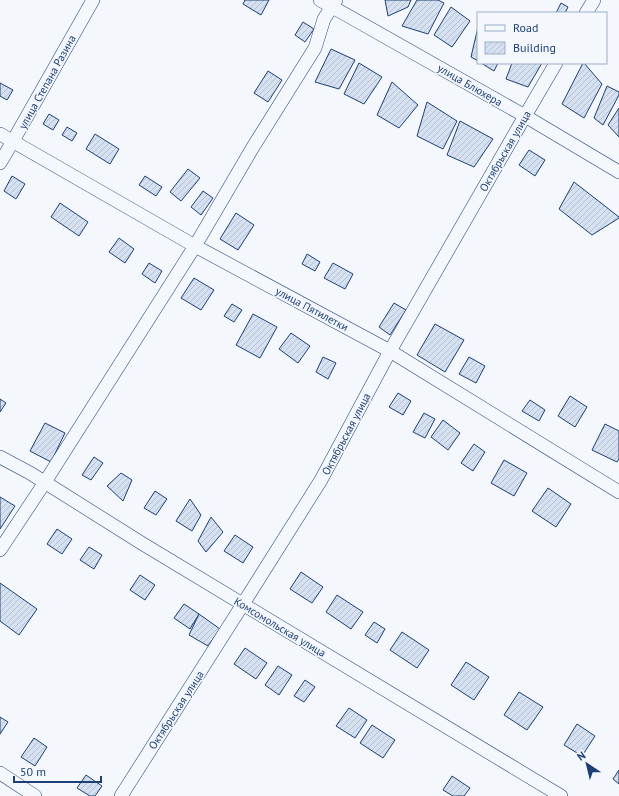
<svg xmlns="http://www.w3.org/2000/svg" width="619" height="796" viewBox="0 0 619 796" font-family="'PT Sans',sans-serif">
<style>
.building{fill:url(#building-hatch);stroke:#1d3f73}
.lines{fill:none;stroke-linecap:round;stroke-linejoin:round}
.minor-casing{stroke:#1d3f73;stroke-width:14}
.minor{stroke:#f4f7fb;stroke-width:13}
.labels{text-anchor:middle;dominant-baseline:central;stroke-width:3;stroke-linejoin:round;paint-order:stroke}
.street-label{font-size:11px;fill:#1d3f73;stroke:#f4f7fb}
</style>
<defs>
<pattern id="building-hatch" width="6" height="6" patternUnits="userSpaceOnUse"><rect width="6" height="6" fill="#d5e0f0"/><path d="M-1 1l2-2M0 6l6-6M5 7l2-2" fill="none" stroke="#b6c1d1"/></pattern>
</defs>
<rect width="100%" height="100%" fill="#f4f7fb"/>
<g class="building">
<polygon points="245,0 269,0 261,15 243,4"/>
<polygon points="385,0 411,0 408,7 388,16"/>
<polygon points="417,0 438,0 444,3 428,34 402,26"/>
<polygon points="561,3 568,7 565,13 556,13"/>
<polygon points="451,7 470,21 452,47 434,35"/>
<polygon points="303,22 314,29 305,42 295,35"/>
<polygon points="478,27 478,61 471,57"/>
<polygon points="331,49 355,60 339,89 315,82"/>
<polygon points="359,63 382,77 364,104 344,94"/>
<polygon points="481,63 498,63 494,71"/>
<polygon points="512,63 542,63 528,87 506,79"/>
<polygon points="583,63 584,63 602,84 584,118 562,104"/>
<polygon points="268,71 282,80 268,102 254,93"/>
<polygon points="392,82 418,105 399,128 377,115"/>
<polygon points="0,83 13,90 7,100 0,96"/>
<polygon points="607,86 619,92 619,95 603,125 594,118"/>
<polygon points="427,102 457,121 443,149 417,136"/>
<polygon points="619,108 619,137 608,125"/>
<polygon points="49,114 59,120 53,130 43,124"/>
<polygon points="460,121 493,139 474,167 447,155"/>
<polygon points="67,127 77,133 72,141 62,135"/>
<polygon points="95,134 119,149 110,164 86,149"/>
<polygon points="529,150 545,160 535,176 519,165"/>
<polygon points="188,169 200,178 181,201 170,192"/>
<polygon points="12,176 25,184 16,199 4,191"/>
<polygon points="145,176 162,187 156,196 139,185"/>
<polygon points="574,182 619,217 619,218 592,235 559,209"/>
<polygon points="203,191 213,198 201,215 191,207"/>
<polygon points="60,203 88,222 79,236 51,217"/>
<polygon points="236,213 254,225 238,250 220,239"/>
<polygon points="119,238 134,249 125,263 109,252"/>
<polygon points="307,254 320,262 315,271 302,264"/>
<polygon points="149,263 162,271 155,283 142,274"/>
<polygon points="333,263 353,274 345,289 324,278"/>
<polygon points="194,278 214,290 201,310 181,298"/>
<polygon points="394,303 406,310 390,335 379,327"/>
<polygon points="232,304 242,310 234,322 224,316"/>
<polygon points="253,314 277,327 260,358 236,345"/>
<polygon points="435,324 464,340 445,372 417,355"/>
<polygon points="291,333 310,346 298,363 279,349"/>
<polygon points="323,357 336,363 328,379 316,372"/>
<polygon points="469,357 485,366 476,383 459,374"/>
<polygon points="398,393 411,401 403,415 389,407"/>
<polygon points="570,396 587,407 575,427 558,416"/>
<polygon points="0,399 6,403 0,412"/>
<polygon points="530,400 545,410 539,421 522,411"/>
<polygon points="424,413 435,419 425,438 413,432"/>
<polygon points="443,420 460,433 448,450 431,437"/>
<polygon points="45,423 65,433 51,462 30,451"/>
<polygon points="605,424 619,431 619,459 617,462 592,450"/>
<polygon points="474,444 485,452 473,471 461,463"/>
<polygon points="94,457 103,463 91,480 82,475"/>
<polygon points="504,460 527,473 514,496 491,483"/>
<polygon points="121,473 132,480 123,501 107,486"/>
<polygon points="548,488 571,504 556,527 532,511"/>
<polygon points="155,491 167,499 156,515 144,508"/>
<polygon points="0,497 15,506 0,529"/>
<polygon points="190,499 201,515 192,531 176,521"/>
<polygon points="211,517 223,532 206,552 198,541"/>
<polygon points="57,529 72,539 62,554 47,544"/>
<polygon points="235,535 253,547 243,563 224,551"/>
<polygon points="89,547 102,555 94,569 80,560"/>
<polygon points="301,572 323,587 312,603 290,589"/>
<polygon points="140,575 155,585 145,600 130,590"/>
<polygon points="0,583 37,609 19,635 0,621"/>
<polygon points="337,595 363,612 351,629 326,612"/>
<polygon points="184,604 199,614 190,629 174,618"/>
<polygon points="199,614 220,629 208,646 189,635"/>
<polygon points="374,622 385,629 377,643 365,635"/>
<polygon points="402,632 429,650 417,668 390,650"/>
<polygon points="245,648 267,663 256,679 234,664"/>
<polygon points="466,662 489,677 474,700 451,685"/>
<polygon points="278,666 292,675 279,695 265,685"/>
<polygon points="305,680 315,687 304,702 294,696"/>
<polygon points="519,692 543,707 527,730 504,715"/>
<polygon points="349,708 367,720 355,738 336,726"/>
<polygon points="0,717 8,722 0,734"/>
<polygon points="577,724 595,736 582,756 564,745"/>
<polygon points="372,725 395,740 383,758 360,743"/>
<polygon points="34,738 47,747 35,766 21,757"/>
<polygon points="619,770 619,784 613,779"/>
<polygon points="86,775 102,786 95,796 90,796 77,788"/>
<polygon points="452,776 470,788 464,796 453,796 443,790"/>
</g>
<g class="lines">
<g class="minor-casing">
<g id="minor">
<polyline points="320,0 525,116 619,172"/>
<polyline points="586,13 594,0"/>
<polyline points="0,134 195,246 390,351 619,492"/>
<polyline points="0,163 13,141 93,0"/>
<polyline points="0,457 30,473 143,544 561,796"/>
<polyline points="0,550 45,482 195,246 253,147 315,48 324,19 336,0"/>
<polyline points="0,773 35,796"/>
<polyline points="121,796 243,604 321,480 390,351 525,116 556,63"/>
</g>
</g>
<use href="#minor" class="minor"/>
</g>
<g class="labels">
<g class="street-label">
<text transform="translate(47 82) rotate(-61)">улица Степана Разина</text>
<text transform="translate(470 85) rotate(30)">улица Блюхера</text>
<text transform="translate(505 151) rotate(-60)">Октябрьская улица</text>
<text transform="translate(312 309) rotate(28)">улица Пятилетки</text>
<text transform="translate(346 434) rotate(-62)">Октябрьская улица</text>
<text transform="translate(280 627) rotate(31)">Комсомольская улица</text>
<text transform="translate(176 710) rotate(-57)">Октябрьская улица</text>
</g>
</g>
<rect x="477" y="12" width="130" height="52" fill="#f4f7fb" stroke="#9eadc5"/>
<rect x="485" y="25" width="20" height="6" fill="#f4f7fb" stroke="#9eadc5"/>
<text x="513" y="32" font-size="12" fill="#1d3f73">Road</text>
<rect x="485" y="42" width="20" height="12" fill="url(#building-hatch)" stroke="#9eadc5"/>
<text x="513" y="52" font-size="12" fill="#1d3f73">Building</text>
<g transform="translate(587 764) rotate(325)" stroke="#f4f7fb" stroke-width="3" paint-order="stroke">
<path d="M0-3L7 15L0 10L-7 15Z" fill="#1d3f73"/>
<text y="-6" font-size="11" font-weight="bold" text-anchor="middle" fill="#1d3f73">N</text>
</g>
<path d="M14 776v6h87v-6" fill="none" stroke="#1d3f73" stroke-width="2"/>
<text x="20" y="776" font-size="12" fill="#1d3f73" stroke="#f4f7fb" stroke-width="3" paint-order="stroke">50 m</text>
</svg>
